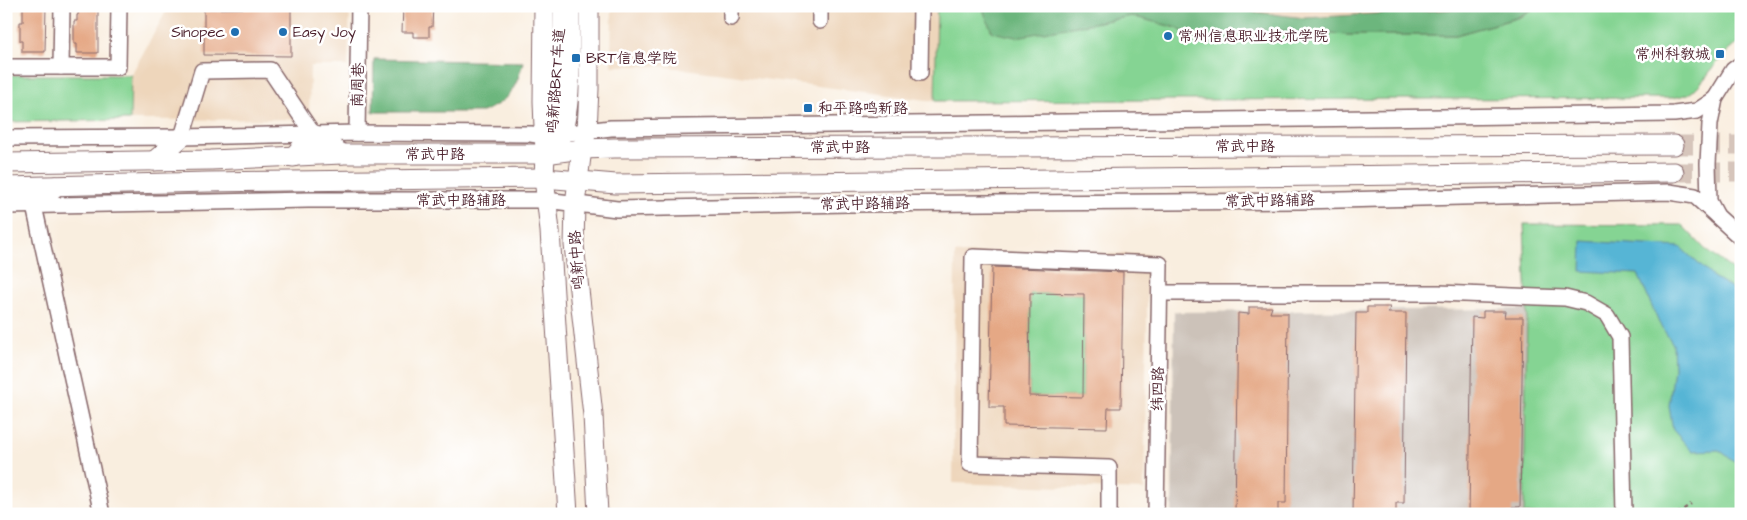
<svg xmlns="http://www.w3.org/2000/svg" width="1747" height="520" viewBox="0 0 1747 520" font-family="'Architects Daughter','LXGW WenKai TC',sans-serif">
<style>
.built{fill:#eed6bb}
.industrial{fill:#ccc2b9}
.green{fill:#85d493;stroke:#687a5f}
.forest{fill:#6cb67d;stroke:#5b6a54}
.water{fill:#57b5d5;stroke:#506a80}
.building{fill:#e5a885;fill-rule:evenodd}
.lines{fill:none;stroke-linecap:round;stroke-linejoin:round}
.major-tunnel{stroke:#d6c5bb;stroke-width:19;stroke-dasharray:19 9;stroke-linecap:butt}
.minor-casing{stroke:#87676a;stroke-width:18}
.major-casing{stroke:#87676a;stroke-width:21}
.path{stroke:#87676a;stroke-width:2.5;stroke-dasharray:4 4;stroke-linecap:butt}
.minor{stroke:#fff;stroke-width:15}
.major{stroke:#fff;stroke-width:19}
.poi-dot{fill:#1f6fb2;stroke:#fff;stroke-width:2}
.labels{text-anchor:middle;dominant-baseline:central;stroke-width:5;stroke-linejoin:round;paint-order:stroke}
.poi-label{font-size:15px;fill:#4a1f2b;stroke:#fff;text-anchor:start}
.street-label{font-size:15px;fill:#4a1f2b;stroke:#fff}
</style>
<rect width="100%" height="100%" fill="#fff"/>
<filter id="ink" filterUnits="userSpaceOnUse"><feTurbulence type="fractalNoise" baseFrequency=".02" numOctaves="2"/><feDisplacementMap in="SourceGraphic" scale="10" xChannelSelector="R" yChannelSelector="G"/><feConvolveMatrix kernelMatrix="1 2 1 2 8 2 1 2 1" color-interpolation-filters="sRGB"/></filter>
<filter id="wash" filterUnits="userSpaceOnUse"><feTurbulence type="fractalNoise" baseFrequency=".0096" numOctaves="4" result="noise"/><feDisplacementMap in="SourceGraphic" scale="20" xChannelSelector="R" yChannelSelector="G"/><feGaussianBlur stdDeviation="1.12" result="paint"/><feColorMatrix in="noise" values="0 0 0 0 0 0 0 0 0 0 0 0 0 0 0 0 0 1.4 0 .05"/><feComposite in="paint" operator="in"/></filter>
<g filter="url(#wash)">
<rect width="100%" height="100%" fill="#f9eedf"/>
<g class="built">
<polygon points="169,6 350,6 348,66 310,66 309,119 130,120 131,75"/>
<polygon points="612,6 1677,6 1674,98 935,101 661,66 611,66"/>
<polygon points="955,253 1148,254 1144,490 953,483"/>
</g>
<polygon class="industrial" points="1527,309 1524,514 1172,514 1174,312"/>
<g class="green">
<path d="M937,6H984V12L1050,30L1132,16L1177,28L1198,41L1209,44L1258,29L1349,35H1456L1520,17L1541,6H1741V42C1720,52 1710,76 1693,91C1689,95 1680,96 1674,98L935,101Z"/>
<polygon points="6,75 131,75 130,120 6,122"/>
<polygon points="1524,224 1682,225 1705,249 1741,276 1741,514 1524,514 1527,309"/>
<polygon points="1030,293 1084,294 1083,397 1029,396"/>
</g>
<g class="forest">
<polygon points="984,6 1205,6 1305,18 1458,9 1466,6 1539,6 1516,18 1456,35 1348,35 1258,29 1209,44 1198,41 1177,28 1132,16 1016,37 992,32 984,12"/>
<path d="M374,59L523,62C516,89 509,101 482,112H373Z"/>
</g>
<polygon class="water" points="1582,241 1680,247 1713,277 1741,293 1741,466 1719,450 1692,451 1673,430 1669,406 1674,368 1673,344 1659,323 1638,274 1581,271"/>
<g id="blocks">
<g class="building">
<polygon points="23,6 46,6 45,52 22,52 22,41 20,41 20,22 23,22"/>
<polygon points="79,6 98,6 98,53 77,53 77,44 74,44 74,21 77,21 77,15 78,15"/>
<polygon points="403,6 433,6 432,27 429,27 429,37 413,37 413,32 402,32"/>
<polygon points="275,8 291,8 291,56 204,55 204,9"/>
<path d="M992,267L1123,272L1121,408H1108L1107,428L1004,426V407H989ZM1030,293L1084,294L1083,397L1029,396Z"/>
<polygon points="1249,307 1272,307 1270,313 1288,313 1286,503 1278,503 1278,514 1235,514 1238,313 1249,314"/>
<polygon points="1367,307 1390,307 1388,313 1406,313 1404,503 1396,503 1396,514 1353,514 1356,313 1367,313"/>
<polygon points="1483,311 1506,311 1505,317 1523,317 1520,507 1512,507 1512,514 1469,514 1472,317 1483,318"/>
</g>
</g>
</g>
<g filter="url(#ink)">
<use href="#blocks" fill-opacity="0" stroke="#87676a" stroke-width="1"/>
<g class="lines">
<g class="major-tunnel">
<polyline points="1674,145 1741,145"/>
<polyline points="1674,172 1741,172"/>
</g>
<g class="minor-casing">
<g id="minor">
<polyline points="731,18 731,6"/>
<polyline points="820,21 820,6"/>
<polyline points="1741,64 1733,70 1715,99 1710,124 1708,164 1709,201 1717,216 1741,238"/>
<polyline points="6,67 118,67 119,6"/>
<polyline points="61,67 62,6"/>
<polyline points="920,73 921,6"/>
<polyline points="556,132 560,75 561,6"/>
<polyline points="357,133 359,6"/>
<polyline points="182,137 202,71 270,70 313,134"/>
<polyline points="6,138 182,137 357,133 531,134 543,136 611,128 1674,114 1697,111 1715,99"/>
<path d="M561,141C576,107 571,44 572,6"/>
<polyline points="6,206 308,200 546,200 617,209 848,204 1300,201 1669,192 1695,196 1717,216"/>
<polyline points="34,206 102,514"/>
<polyline points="1160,293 1439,293 1565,298 1586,303 1607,315 1620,337 1624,514"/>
<polyline points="1109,514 1109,468 970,464 973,257 1160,264 1156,514"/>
</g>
</g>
<g class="major-casing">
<g id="major">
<polyline points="544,6 543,101 545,154 544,178 550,231 568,514"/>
<polyline points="589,6 589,89 587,131 582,149 575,204 574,245 593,415 598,514"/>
<polyline points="293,157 313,134 342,154"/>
<polyline points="154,161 182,137"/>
<polyline points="6,163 211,160 342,154 545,154 582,149 614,148 1674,145"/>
<polyline points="6,187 208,182 544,178 616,184 1674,172"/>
<polyline points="12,187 34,206 56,186"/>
</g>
</g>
<polyline class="path" points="1677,514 1691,504"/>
<use href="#minor" class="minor"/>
<use href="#major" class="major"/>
</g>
</g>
<g class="poi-dot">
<circle cx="235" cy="32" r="5"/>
<circle cx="283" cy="32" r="5"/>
<circle cx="1168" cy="36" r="5"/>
<rect x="1715" y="49" width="10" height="10" rx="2.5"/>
<rect x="571" y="53" width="10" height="10" rx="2.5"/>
<rect x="803" y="103" width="10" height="10" rx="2.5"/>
</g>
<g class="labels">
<g class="poi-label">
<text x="225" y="32" text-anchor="end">Sinopec</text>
<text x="293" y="32">Easy Joy</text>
<text x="1178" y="36">常州信息职业技术学院</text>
<text x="1710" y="54" text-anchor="end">常州科教城</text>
<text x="586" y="58">BRT信息学院</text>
<text x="818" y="108">和平路鸣新路</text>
</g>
<g class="street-label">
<text transform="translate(556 81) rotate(-86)">鸣新路BRT车道</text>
<text transform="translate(358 85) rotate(-89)">南周巷</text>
<text x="1245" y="146">常武中路</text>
<text x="840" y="147">常武中路</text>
<text x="435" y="154">常武中路</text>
<text x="461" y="200">常武中路辅路</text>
<text transform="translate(1270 201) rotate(-1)">常武中路辅路</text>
<text transform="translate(865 204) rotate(-1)">常武中路辅路</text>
<text transform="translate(577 260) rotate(-94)">鸣新中路</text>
<text transform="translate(1158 389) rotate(-89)">纬四路</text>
</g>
</g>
<rect width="1747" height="520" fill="none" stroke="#fff" stroke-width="25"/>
</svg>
